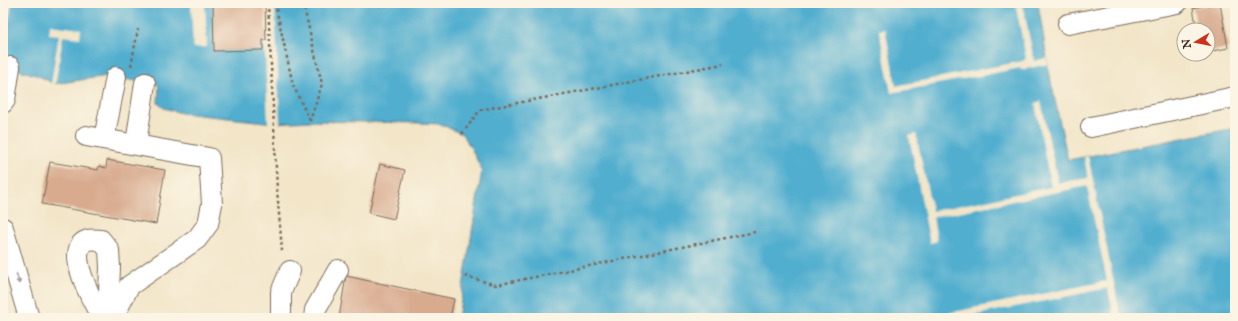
<svg xmlns="http://www.w3.org/2000/svg" width="1238" height="321" viewBox="0 0 1238 321" font-family="'IM FELL English',serif">
<style>
.water{fill:#51aecf;stroke:#466c76}
.pier{fill:#f2e5c8}
.building{fill:#d8ab8f}
.lines{fill:none;stroke-linecap:round;stroke-linejoin:round}
.minor-casing{stroke:#7b6b5a;stroke-width:22}
.path{stroke:#7b6b5a;stroke-width:2.5;stroke-dasharray:3 3;stroke-linecap:butt}
.minor{stroke:#fff;stroke-width:20}
.oneway{fill:#a79f9a}
</style>
<rect width="100%" height="100%" fill="#fcf5e5"/>
<filter id="ink" filterUnits="userSpaceOnUse"><feTurbulence type="fractalNoise" baseFrequency=".025" numOctaves="2"/><feDisplacementMap in="SourceGraphic" scale="8" xChannelSelector="R" yChannelSelector="G"/><feConvolveMatrix kernelMatrix="1 2 1 2 8 2 1 2 1" color-interpolation-filters="sRGB"/></filter>
<filter id="wash" filterUnits="userSpaceOnUse"><feTurbulence type="fractalNoise" baseFrequency=".012" numOctaves="4" result="noise"/><feDisplacementMap in="SourceGraphic" scale="16" xChannelSelector="R" yChannelSelector="G"/><feGaussianBlur stdDeviation="0.9" result="paint"/><feColorMatrix in="noise" values="0 0 0 0 0 0 0 0 0 0 0 0 0 0 0 0 0 1.4 0 .05"/><feComposite in="paint" operator="in"/></filter>
<g filter="url(#wash)">
<rect width="100%" height="100%" fill="#f2e5c8"/>
<polygon class="water" points="3,3 1038,3 1050,77 1068,160 1235,128 1235,318 458,318 482,170 470,146 462,134 440,124 420,123 310,121 275,123 181,113 164,108 158,103 159,85 107,76 54,84 39,76 3,65"/>
<g class="pier">
<polygon points="4,3 12,3 3,51 3,11"/>
<polygon points="191,3 205,3 207,47 193,48"/>
<polygon points="261,3 275,3 280,125 268,124 265,53"/>
<polygon points="1023,5 1034,61 1047,58 1048,64 1021,70 1020,68 891,93 879,30 885,29 896,86 1023,61 1026,58 1016,7"/>
<polygon points="50,25 81,29 80,38 63,36 55,86 51,84 59,35 49,34"/>
<polygon points="1041,101 1058,183 1088,178 1084,157 1088,156 1121,318 1114,318 1108,288 961,318 924,318 1107,281 1087,186 933,217 937,241 930,243 909,136 916,134 932,211 1051,187 1035,103"/>
</g>
<g id="blocks">
<g class="building">
<polygon points="213,3 265,3 266,40 263,40 263,50 214,51"/>
<polygon points="1220,3 1228,48 1208,52 1208,30 1197,30 1193,8"/>
<polygon points="107,160 165,170 156,224 42,204 50,162 98,170 99,166 106,168"/>
<polygon points="380,164 405,170 394,219 369,213"/>
<polygon points="346,276 454,299 450,318 339,318"/>
</g>
</g>
</g>
<g filter="url(#ink)">
<use href="#blocks" fill-opacity="0" stroke="#7b6b5a" stroke-width="1"/>
<g class="lines">
<g class="minor-casing">
<g id="minor">
<polyline points="1068,24 1177,3"/>
<polyline points="3,103 5,100 10,67"/>
<polyline points="1091,127 1235,97"/>
<polyline points="86,136 209,158 212,204 208,224 197,239 129,286 113,318"/>
<polyline points="104,139 116,77"/>
<polyline points="136,144 145,83"/>
<polyline points="3,228 29,318"/>
<path d="M102,318C94,304 62,248 88,240C92,239 98,240 101,240L109,250L110,267L108,318"/>
<polyline points="281,318 281,292 290,271"/>
<polyline points="314,318 315,310 338,270"/>
</g>
</g>
<g class="path">
<polyline points="268,3 277,189 282,251"/>
<polyline points="275,3 293,85 310,121"/>
<polyline points="303,3 322,84 310,121"/>
<polyline points="131,66 138,29"/>
<polyline points="462,134 480,110 723,64"/>
<polyline points="465,276 496,285 755,232"/>
</g>
<use href="#minor" class="minor"/>
</g>
<defs><path id="oneway-solid" d="M-6-.8H1V-3.2L6.5 0L1 3.2V.8H-6Z"/></defs>
<use class="oneway" href="#oneway-solid" transform="translate(18 279) rotate(74)"/>
</g>
<rect width="1238" height="321" fill="none" stroke="#fcf5e5" stroke-width="16"/>
<g transform="translate(1196 42) rotate(260)"><circle r="19" fill="#fcf5e5" stroke="#afa495"/>
<path d="M0-3L7 15L0 10L-7 15Z" fill="#c8321e"/>
<text y="-6" font-size="11" font-weight="bold" text-anchor="middle" fill="#3b2a1e">N</text>
</g>
</svg>
